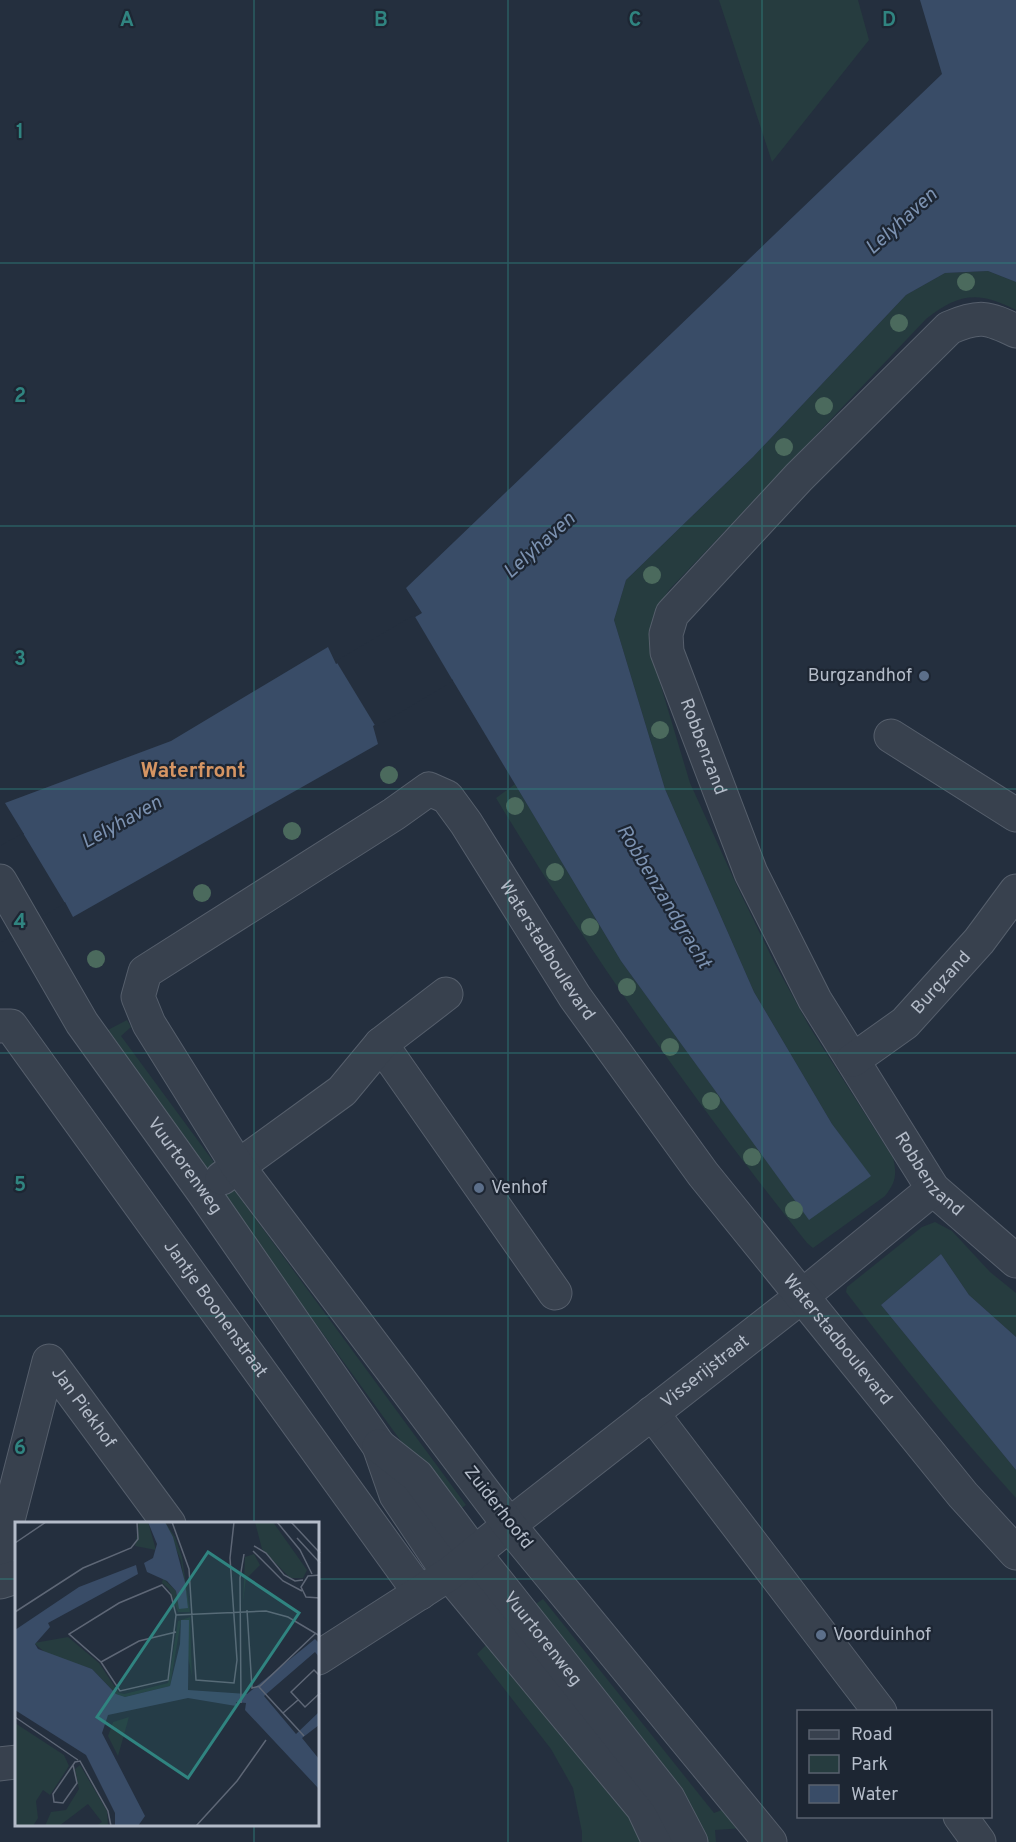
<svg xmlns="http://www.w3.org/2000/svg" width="1016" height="1842" viewBox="0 0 1016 1842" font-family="Overpass,sans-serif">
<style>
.green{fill:#263c3f}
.water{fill:#394c67}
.pier{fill:#242f3e}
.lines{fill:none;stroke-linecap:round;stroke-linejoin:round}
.minor-casing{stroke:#565f6c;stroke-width:35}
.minor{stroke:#38414e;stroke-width:33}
.tree{fill:#4b6a5d}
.grid{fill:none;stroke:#308480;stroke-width:1.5;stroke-opacity:0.55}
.service-dot{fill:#5c6f8a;stroke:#1d2633;stroke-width:2}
.labels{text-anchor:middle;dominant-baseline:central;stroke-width:4.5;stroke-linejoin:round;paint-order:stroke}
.poi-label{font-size:18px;fill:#b4bcc9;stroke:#1d2633;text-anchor:start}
.street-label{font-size:18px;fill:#b4bcc9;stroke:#1d2633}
.water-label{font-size:20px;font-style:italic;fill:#7c92b1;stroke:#1d2633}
.quarter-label{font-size:21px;font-weight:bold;fill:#d59563;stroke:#1d2633}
.inset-road{fill:none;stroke:#5e6776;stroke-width:1.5}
.view{fill:#308480;fill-opacity:0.15;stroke:#308480;stroke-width:3}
.inset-edge{fill:none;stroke:#b4bcc9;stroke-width:3}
.grid-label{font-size:20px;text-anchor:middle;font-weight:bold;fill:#308480;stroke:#1d2633;stroke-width:4.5;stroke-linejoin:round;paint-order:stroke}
</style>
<rect width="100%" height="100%" fill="#242f3e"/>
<g class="green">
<polygon points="719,0 858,0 869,40 772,162"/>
<path d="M988,271L1016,282V310C978,291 960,293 926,319L669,590C653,613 649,624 651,653L690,783L737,886L774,962L809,1026L893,1158C897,1174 896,1182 885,1196L813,1248L807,1243C694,1101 590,954 496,798L515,784L621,961L809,1219L870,1176L832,1124L754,992L665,789L614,620L626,580L753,457L906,295L945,273Z"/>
<polygon points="127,1020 131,1027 121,1036 466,1505 456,1512 451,1510 104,1032"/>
<path d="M935,1222L952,1231L990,1272L1016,1293V1337L969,1295L941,1254L881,1305L1016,1470V1498C956,1432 900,1363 846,1292L847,1287L922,1227Z"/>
<polygon points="543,1599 714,1813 727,1808 744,1828 715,1830 716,1842 704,1842 530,1608"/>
<polygon points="492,1639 607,1781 647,1842 582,1842 582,1832 573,1788 551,1749 477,1654"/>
</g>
<g class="water">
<polygon points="920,0 1016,0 1016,282 988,271 945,273 906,295 753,457 626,580 614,620 665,789 754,992 832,1124 871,1176 809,1220 621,961 452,679 373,726 378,744 73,917 65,902 0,942 0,847 24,834 5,803 171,741 328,647 336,664 422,613 406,588 942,74"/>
<polygon points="941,1254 969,1295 1016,1337 1016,1470 881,1305"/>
</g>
<g class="pier">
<polygon points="414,615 453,681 376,727 336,661"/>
<polygon points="23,833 65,903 0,943 0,846"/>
</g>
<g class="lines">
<g class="minor-casing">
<g id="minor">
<path id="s1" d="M1016,331C987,317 979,315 949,328L799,477L672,614L666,634L667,652L751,873L815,1000L933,1189L1016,1261"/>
<polyline points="891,736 1016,815"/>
<path id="s2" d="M0,881L82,1023L204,1193L379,1446L396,1495L449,1574L643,1808L659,1842"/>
<path id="s3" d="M0,1026H11L420,1593"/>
<polyline points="381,1044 555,1293"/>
<path id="s4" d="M853,1060L905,1023L979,941L1016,891"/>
<polyline points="222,1178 342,1091 381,1044 446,994"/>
<polyline points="652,1413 880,1712"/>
<path id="s5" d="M379,1446L417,1476L475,1554L668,1798L691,1842"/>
<path id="s6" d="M0,1551L49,1361L169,1524"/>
<polyline points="0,1582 16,1577"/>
<path id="s7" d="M318,1658L449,1574L509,1525L801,1297L933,1189"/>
<polyline points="0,1764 16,1762"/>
<polyline points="960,1816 979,1842"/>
<path id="s8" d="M770,1842L509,1525L237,1165L149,1024L138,997L145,972L394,814L429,789L447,797L466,823L575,997L703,1174L963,1495L1016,1553"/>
</g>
</g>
<use href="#minor" class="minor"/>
</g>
<g class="tree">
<circle cx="966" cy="282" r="9"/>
<circle cx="899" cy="323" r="9"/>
<circle cx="824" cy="406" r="9"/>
<circle cx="784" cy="447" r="9"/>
<circle cx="652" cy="575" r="9"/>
<circle cx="660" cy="730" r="9"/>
<circle cx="389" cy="775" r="9"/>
<circle cx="515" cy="806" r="9"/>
<circle cx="292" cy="831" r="9"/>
<circle cx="555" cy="872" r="9"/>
<circle cx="202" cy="893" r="9"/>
<circle cx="590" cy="927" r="9"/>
<circle cx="96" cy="959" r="9"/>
<circle cx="627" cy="987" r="9"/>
<circle cx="670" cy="1047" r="9"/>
<circle cx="711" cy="1101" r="9"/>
<circle cx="752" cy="1157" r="9"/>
<circle cx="794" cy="1210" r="9"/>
</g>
<path class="grid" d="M254,0V1524M508,0V1842M762,0V1842M0,263H1016M0,526H1016M0,789H1016M0,1053H1016M0,1316H1016M0,1579H16M318,1579H1016M254,1826V1842"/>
<g class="service-dot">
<circle cx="924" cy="676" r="6"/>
<circle cx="479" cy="1188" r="6"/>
<circle cx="821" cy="1635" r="6"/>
</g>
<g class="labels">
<g class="poi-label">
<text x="912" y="676" text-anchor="end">Burgzandhof</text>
<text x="491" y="1188">Venhof</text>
<text x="833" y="1635">Voorduinhof</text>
</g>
<g class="street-label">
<text stroke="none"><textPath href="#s1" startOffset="609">Robbenzand</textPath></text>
<text stroke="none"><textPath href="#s8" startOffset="1624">Waterstadboulevard</textPath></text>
<text stroke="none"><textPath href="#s4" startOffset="118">Burgzand</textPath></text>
<text stroke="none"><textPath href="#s2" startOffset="340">Vuurtorenweg</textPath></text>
<text stroke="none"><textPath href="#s1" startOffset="1095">Robbenzand</textPath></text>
<text stroke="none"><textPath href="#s3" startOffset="360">Jantje Boonenstraat</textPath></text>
<text stroke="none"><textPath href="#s8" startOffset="2110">Waterstadboulevard</textPath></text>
<text stroke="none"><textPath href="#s7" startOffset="482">Visserijstraat</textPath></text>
<text stroke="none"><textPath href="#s6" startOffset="254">Jan Piekhof</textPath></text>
<text transform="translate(498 1508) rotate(52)">Zuiderhoofd</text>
<text stroke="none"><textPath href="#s5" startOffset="254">Vuurtorenweg</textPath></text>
</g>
<g class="water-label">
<text transform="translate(902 222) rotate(-42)">Lelyhaven</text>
<text transform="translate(540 546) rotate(-42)">Lelyhaven</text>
<text transform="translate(122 823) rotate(-29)">Lelyhaven</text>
<text transform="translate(663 897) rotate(59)">Robbenzandgracht</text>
</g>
<g class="quarter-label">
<text x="193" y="771">Waterfront</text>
</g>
</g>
<g transform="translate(15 1522)">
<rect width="304" height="304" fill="#242f3e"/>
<path d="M124,0H133L141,28L120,24ZM150,0L160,15L167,35L175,90H163L154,67L147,61L148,56L161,69L164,82L173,86L166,39ZM240,0H258L292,48L288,56H275L247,27ZM239,32L245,43L231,57L228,80L230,35ZM175,95L177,155L166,99L155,164L110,175L101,172L77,147L32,132L19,121L53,115L84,141L104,171L109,172L153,161L163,99ZM114,195L103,234L93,214L98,200ZM0,201L49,233L54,244L35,273L28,268L21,279L23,296L18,304H0ZM65,243L92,289L93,304H81L87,300L73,282L44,304H30L36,290L51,288L64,267L60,247Z" fill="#263c3f"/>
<path d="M133,0H150L158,15L170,60L173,86L164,87L161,69L152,59L132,50L129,41L138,36L142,22ZM121,43L123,52L33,101L35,105L20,122L23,127L77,147L101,172L110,175L155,164L165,122L166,98H174L173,168L232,172L300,117L304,121V135L300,130L249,174L281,212L304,190V203L287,216L304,237V267L230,188L231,181L221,180V184L173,176L93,193L87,211L130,294L123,304H100V291L71,233L0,188V108L64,65Z" fill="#394c67"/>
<path class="inset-road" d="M157,0L174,47L181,158L219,161L222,138L215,36L219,0M262,0L285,28L297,52M276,0L305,31M282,16L305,41M0,21L31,0M239,24L251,31L269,53L280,59L288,58M238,29L268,59L287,69M305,53L293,54L286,65L291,75L305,76M147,63L156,73L161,93L153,158L105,169L86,140L54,112L104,81ZM232,88L237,166L245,164L301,111M0,90L68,46L116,26L123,17L122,0M161,93L251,89L273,95L305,114M86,140L124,119L161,110M305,154L299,148L276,170L290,185L305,171M244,165L289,214M226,181L225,56L229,32M268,191L283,178M0,195L63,238M58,243L62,261L48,281L39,280L38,272L60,240L65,239L93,289L96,304M181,304L222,259L251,218"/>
<path class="view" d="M193,30L284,91L173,256L82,195Z"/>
<rect width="304" height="304" class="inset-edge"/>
</g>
<g class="grid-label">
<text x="127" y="26">A</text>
<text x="381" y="26">B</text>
<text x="635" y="26">C</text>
<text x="889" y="26">D</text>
<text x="20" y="138">1</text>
<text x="20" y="402">2</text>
<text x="20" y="665">3</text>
<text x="20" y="928">4</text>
<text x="20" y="1191">5</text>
<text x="20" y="1454">6</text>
</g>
<rect x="797" y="1710" width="195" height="108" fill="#1d2633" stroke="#59626f" stroke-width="1.5"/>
<rect x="809" y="1730" width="30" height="9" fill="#38414e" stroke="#59626f" stroke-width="1.5"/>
<text x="851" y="1740" font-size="18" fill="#b4bcc9">Road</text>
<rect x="809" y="1755" width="30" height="18" fill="#263c3f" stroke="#59626f" stroke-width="1.5"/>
<text x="851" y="1770" font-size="18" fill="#b4bcc9">Park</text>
<rect x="809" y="1785" width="30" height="18" fill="#394c67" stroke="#59626f" stroke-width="1.5"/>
<text x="851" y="1800" font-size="18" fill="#b4bcc9">Water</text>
</svg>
